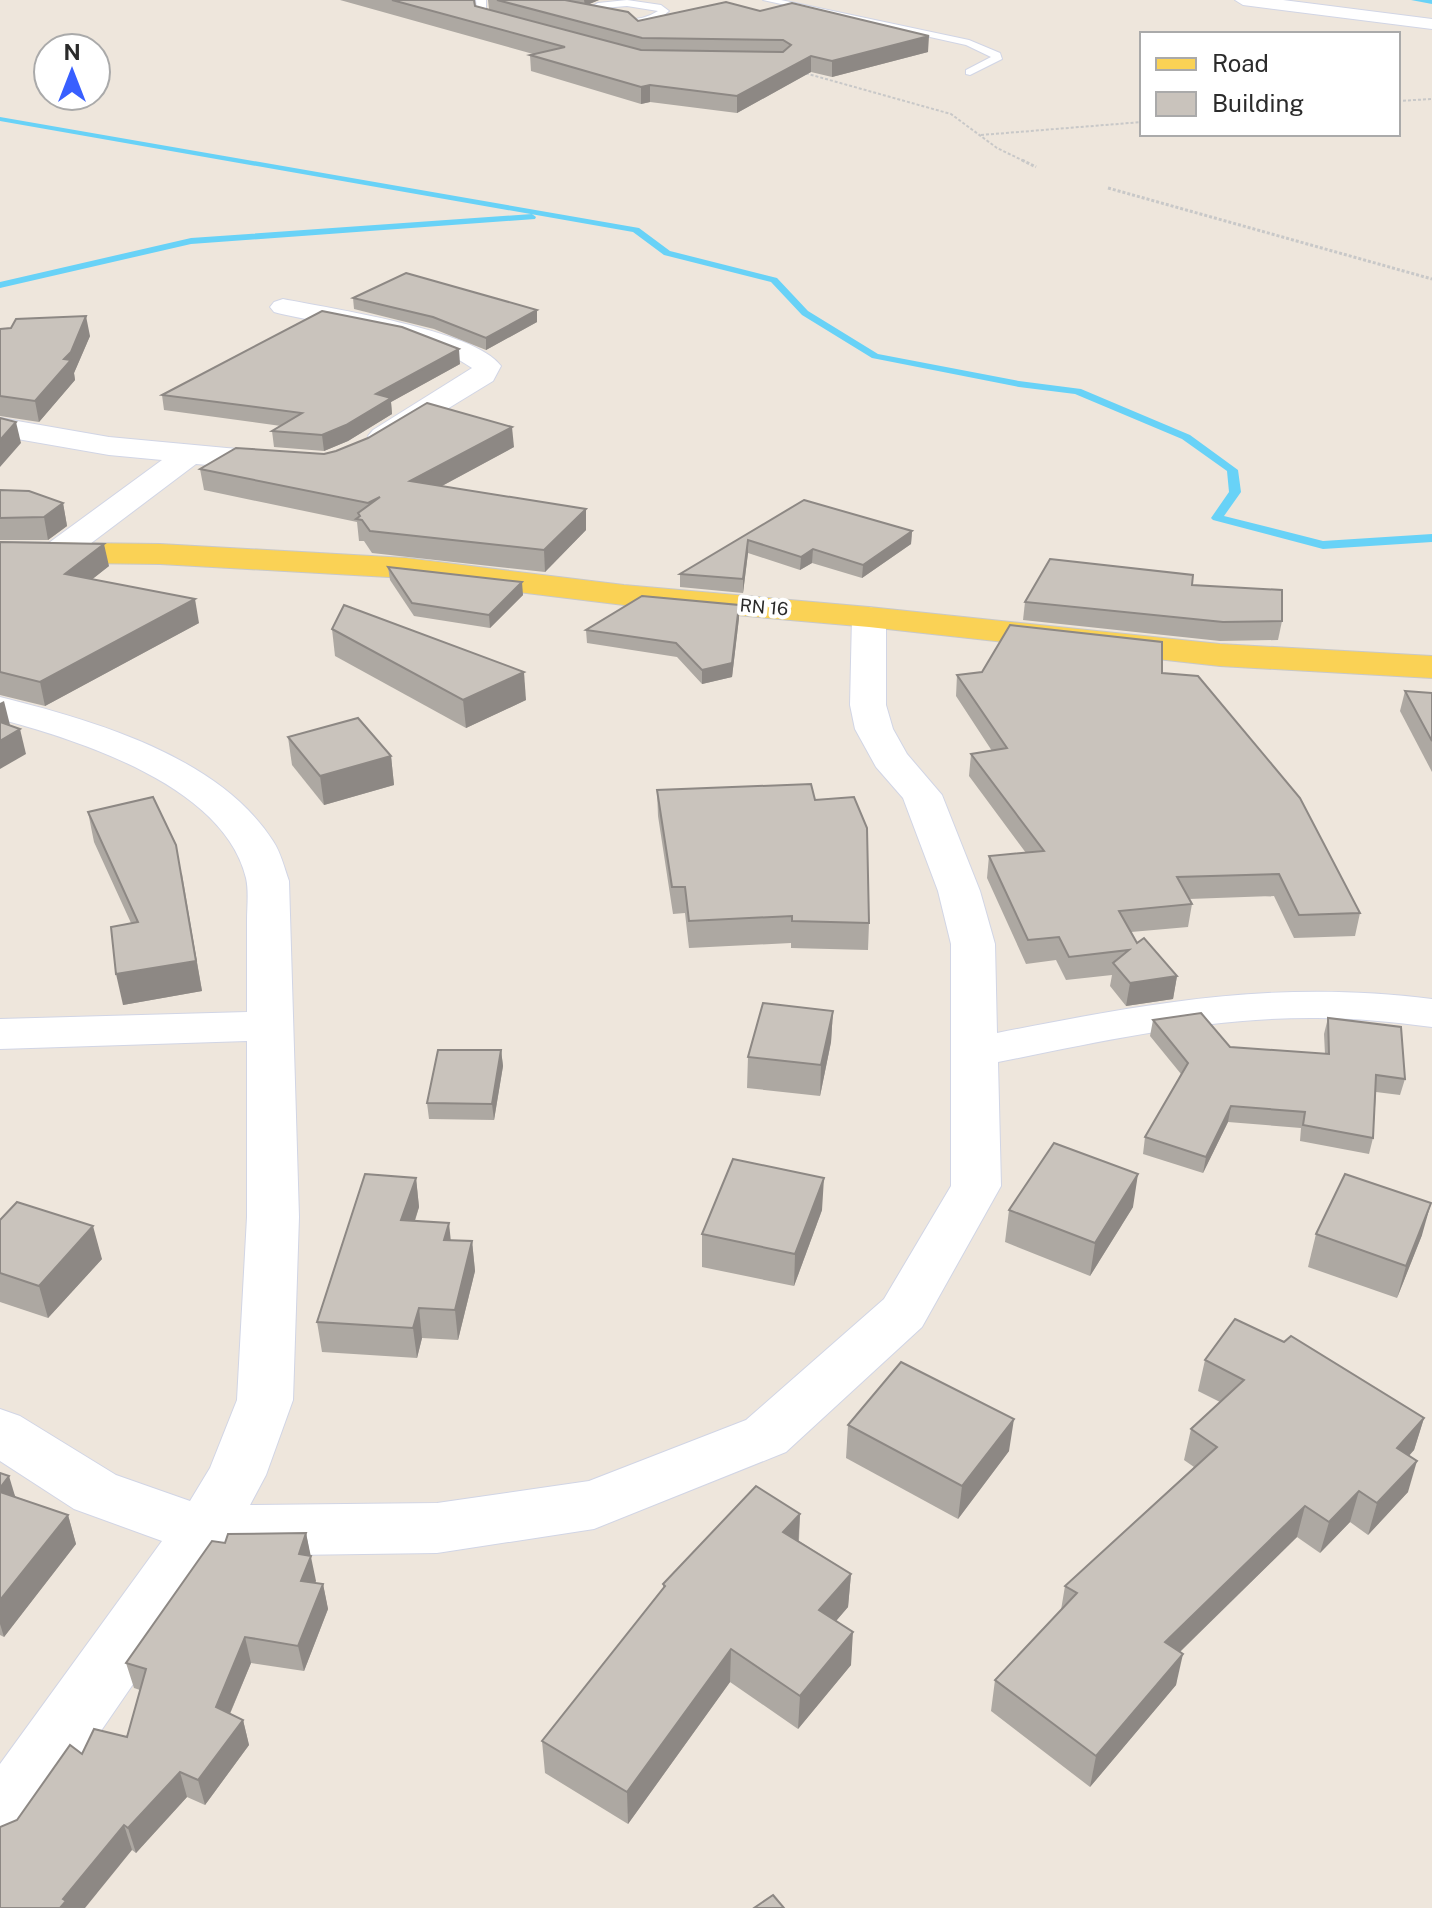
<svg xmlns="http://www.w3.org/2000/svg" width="1432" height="1908" viewBox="0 0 1432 1908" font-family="'Public Sans',sans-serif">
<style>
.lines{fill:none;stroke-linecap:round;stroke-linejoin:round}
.stream{fill:#68d2f7;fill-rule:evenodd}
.lane-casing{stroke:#d1d5e5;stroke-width:2}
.street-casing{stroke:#d1d5e5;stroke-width:2}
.primary-casing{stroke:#c8c8c8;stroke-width:2}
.path-far1{stroke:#c8c8c8;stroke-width:2;stroke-dasharray:3 2;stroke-linecap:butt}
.path{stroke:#c8c8c8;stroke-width:3;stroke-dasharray:3 2;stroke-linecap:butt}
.lane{fill:#fff;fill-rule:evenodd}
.street{fill:#fff;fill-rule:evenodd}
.primary{fill:#fad255;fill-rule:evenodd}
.wall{fill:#ada8a2}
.shaded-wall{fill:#8d8884}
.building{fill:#c9c3bc;stroke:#8d8884;stroke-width:2}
.labels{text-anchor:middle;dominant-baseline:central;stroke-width:8;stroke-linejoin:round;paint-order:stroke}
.far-street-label{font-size:18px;fill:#2b2b2b;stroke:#fff}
</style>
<rect width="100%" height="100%" fill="#eee6dc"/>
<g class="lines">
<g class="stream">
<polygon points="1411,0 1432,0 1432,4"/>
<polygon points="0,117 639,228 670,251 777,278 808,311 878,354 1019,381 1081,389 1190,435 1238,470 1241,492 1224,516 1323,541 1432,534 1432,542 1323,549 1213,520 1211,518 1229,492 1227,471 1182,439 1075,394 1019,387 872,358 802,315 771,282 664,255 633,232 0,121"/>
<polygon points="532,214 536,217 535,219 191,244 0,288 0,282 191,238"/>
</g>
<g class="lane-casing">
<g id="lane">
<polygon points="476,0 486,0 486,15 507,21 507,25 478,19"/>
<path d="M627,0L661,5L669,11C647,31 603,31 581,12L598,3ZM627,6L658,11C639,23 612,22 593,12L603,8Z"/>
<polygon points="763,0 781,0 969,40 1000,53 1002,59 970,75 966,74 966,70 991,57 966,45"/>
</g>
</g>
<g class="street-casing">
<g id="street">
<polygon points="1235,0 1283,0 1432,19 1432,29 1243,5"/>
<path d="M283,299C328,308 476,330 501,366L493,381L393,442L383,445L373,442L368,436L373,430L472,368C425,334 332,327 274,312L270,307L274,302Z"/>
<polygon points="0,418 109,437 280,453 291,456 295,462 291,468 280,471 196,464 70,559 58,562 46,559 42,552 46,545 162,460 109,455 0,436"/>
<path d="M869,607L881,610L886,617V705L893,729L907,754L942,795L980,891L995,944L997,1033C1149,1003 1277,979 1432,999V1027C1394,1022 1356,1018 1317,1018C1209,1017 1103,1041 998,1062L1001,1186L922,1327L786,1452L594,1529L437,1553L221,1556L24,1843L0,1852V1764L162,1541L74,1509L0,1461V1409L20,1416L116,1475L190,1501L210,1468L237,1400L247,1217V1041L0,1049V1019L247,1012C247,982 247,951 247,921C247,907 249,891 246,878C224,786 81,741 0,719V697C92,720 219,756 273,841C281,853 284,867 289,881L299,1217L293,1400L266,1475L250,1505L437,1503L589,1481L746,1420L884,1299L951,1186V944L938,891L903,798L876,767L855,729L850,705L852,617L857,610Z"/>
</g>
</g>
<g class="primary-casing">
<polygon id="primary" points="0,542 160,544 406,558 624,585 869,607 1220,644 1432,656 1432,678 1220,666 869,627 624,605 406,578 160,564 0,562"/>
</g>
<g class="path-far1">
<polyline points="801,72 951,114 997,148 1026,162"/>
<polyline points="1398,101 1432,99"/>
<polyline points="981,135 1142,122"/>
</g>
<g class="path">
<polyline points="1022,160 1036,167"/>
<polyline points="1108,188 1432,279"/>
</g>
<use href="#lane" class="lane"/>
<use href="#street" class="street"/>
<use href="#primary" class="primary"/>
</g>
<g class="wall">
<polygon points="340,0 474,0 475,6 489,9 488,0 599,0 588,4 638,21 928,52 832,77 811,72 737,113 650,102 641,104 531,71 530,55 533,54"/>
<polygon points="353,298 537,310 537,322 486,350 434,329 354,309"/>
<polygon points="11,328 90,336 74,373 75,380 39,422 0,416 0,329"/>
<polygon points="460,364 391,402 392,414 348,441 324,451 274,447 272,431 281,426 164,410 162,395"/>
<polygon points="514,447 442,486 586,509 586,530 545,572 372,553 364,541 359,541 357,522 204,490 200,469 324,454"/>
<polygon points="0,490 63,503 67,526 48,540 0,540"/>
<polygon points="804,500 912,531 911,544 862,578 812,563 800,570 748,553 743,593 680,587 680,574"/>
<polygon points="0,542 109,566 92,579 199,623 45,706 0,695"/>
<polygon points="388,567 523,595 490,628 414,616 390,580"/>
<polygon points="1192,585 1282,621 1278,640 1220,641 1023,620 1025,602"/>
<polygon points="739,618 732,677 702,684 677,657 587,643 586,630"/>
<polygon points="332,629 526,700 466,728 335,656"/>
<polygon points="1162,673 1360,913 1355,936 1294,938 1274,896 1189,899 1192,904 1188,927 1131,932 1137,943 1177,976 1173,999 1126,1006 1110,986 1112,975 1066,980 1056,960 1026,964 987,878 989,856 1026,853 969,776 971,754 992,751 956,696 957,675"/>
<polygon points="1405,691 1432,693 1432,772 1400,711"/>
<polygon points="288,737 391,756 394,785 324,805 292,765"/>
<polygon points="657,790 815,800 869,923 868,950 791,948 791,943 689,948 685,913 673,914 658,816"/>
<polygon points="88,812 182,874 202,991 123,1005 131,923 94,842"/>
<polygon points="833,1011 831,1042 820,1096 747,1088 748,1057"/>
<polygon points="1328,1018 1405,1079 1400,1095 1376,1092 1373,1138 1369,1154 1300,1141 1301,1128 1228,1122 1203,1173 1143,1154 1145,1137 1181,1074 1150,1036 1153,1020 1230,1047 1325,1054 1324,1034"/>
<polygon points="501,1050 503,1066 494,1120 429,1119 427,1103"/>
<polygon points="416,1178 419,1207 415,1221 451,1240 472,1241 475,1271 458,1340 422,1338 417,1358 322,1352 317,1322"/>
<polygon points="1133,1207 1090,1276 1005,1242 1009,1210"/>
<polygon points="822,1210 794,1286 702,1267 702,1234"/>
<polygon points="0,1220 102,1259 48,1318 0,1302"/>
<polygon points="1316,1234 1422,1235 1397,1298 1308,1267"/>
<polygon points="1205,1360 1424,1418 1414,1450 1409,1456 1408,1492 1368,1535 1350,1522 1320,1553 1297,1537 1180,1652 1176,1685 1090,1787 991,1711 995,1680 1061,1610 1065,1586 1194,1467 1184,1460 1191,1429 1220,1402 1198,1391"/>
<polygon points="848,1425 1009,1451 958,1519 846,1458"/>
<polygon points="0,1473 16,1497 68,1515 76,1544 4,1637 0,1635"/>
<polygon points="800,1514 799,1541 851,1574 848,1607 836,1621 851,1665 798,1729 730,1682 628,1824 545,1773 542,1741 663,1588 663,1584"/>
<polygon points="306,1533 315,1583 323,1584 328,1609 304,1671 251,1663 230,1714 243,1720 249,1745 205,1805 187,1797 136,1853 132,1850 17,1820 82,1754 127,1737 140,1690 134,1688 126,1663 225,1543"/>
</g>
<g class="shaded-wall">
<polygon points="584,0 599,0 585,6"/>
<polygon points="929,36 928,52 832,77 832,61"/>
<polygon points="811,56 811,72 737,113 737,96"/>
<polygon points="650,85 650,102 641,104 641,87"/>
<polygon points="537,310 537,322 486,350 486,338"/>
<polygon points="86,316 90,336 74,373 75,380 39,422 35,401 64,359"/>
<polygon points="459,349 460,364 391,402 392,414 348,441 324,451 322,435 376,394"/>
<polygon points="16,422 21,443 0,467 0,440"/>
<polygon points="512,427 514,447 412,502 410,481"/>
<polygon points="63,503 67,526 48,540 44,517"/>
<polygon points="586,509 586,530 545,572 544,550"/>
<polygon points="912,531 911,544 862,578 863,565"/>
<polygon points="748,540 748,553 743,593 743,579"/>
<polygon points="104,544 109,566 70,597 65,574"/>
<polygon points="813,549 812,563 800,570 801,557"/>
<polygon points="522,582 523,595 490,628 489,615"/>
<polygon points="195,599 199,623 45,706 40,682"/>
<polygon points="739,605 739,618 732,677 702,684 702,670"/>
<polygon points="524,672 526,700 466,728 463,700"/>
<polygon points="4,701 10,725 0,730 0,703"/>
<polygon points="20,729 26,754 0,769 0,741"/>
<polygon points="391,756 394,785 324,805 320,776"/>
<polygon points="176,845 202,991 123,1005 116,974"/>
<polygon points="1177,976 1173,999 1126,1006 1130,983"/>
<polygon points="833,1011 831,1042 820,1096 821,1065"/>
<polygon points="501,1050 503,1066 494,1120 492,1104"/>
<polygon points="1231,1106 1228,1122 1203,1173 1206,1157"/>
<polygon points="1138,1174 1133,1207 1090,1276 1095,1243"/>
<polygon points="416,1178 419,1207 405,1250 401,1220"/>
<polygon points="824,1178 822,1210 794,1286 795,1254"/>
<polygon points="1431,1203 1422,1235 1397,1298 1406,1266"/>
<polygon points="449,1223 452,1252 444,1240"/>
<polygon points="93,1226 102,1259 48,1318 39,1286"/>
<polygon points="472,1241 475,1271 458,1340 455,1310"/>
<polygon points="419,1308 422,1338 417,1358 413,1328"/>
<polygon points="1424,1418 1414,1450 1387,1479 1397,1448"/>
<polygon points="1014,1419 1009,1451 958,1519 962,1486"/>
<polygon points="1417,1461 1408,1492 1368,1535 1377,1503"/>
<polygon points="9,1476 18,1506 0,1498 0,1488"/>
<polygon points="1359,1491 1350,1522 1320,1553 1329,1522"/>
<polygon points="1305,1506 1297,1537 1158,1673 1165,1642"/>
<polygon points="800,1514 798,1546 783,1532"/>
<polygon points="68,1515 76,1544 4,1637 0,1624 0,1600"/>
<polygon points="306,1533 316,1581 306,1606 301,1581 299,1554"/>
<polygon points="851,1574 848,1607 817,1643 819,1610"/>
<polygon points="323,1584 328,1609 304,1671 298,1646"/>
<polygon points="853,1632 851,1665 798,1729 800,1696"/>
<polygon points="245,1637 251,1663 222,1732 216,1707"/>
<polygon points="731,1649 730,1682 628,1824 627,1792"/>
<polygon points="1183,1654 1176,1685 1090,1787 1096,1756"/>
<polygon points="243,1720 249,1745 205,1805 198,1780"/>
<polygon points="180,1772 187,1797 136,1853 128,1828"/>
<polygon points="124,1825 132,1850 85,1908 60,1908 63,1899"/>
</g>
<g class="building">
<polygon points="392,0 474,0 475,6 641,50 783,52 791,45 783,40 642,38 497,0 565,0 628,12 638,21 726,2 760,11 792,3 929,36 832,61 811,56 737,96 650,85 641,87 530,55 565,47"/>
<polygon points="406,273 537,310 486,338 433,317 353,298"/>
<polygon points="322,311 402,327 459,349 376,394 391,398 346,425 322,435 272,431 302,413 162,395"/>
<polygon points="86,316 71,352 64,359 71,360 35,401 0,396 0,329 11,328 16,319"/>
<polygon points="427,403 512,427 410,481 586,509 544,550 370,531 362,520 356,519 360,516 358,513 380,497 368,503 200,469 236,448 324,454 336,451 368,438"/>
<polygon points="0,418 16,422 0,440"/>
<polygon points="0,490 29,491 63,503 44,517 0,518"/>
<polygon points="804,500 912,531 863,565 813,549 801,557 748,540 743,579 680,574"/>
<polygon points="0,542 104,544 65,574 195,599 40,682 0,672"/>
<polygon points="1050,559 1193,575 1192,585 1282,590 1282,621 1223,622 1025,602"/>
<polygon points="388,567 522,582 489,615 412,603"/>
<polygon points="642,596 739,605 732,663 702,670 676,643 586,630"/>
<polygon points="344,605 524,672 463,700 332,629"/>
<polygon points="1010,625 1162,642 1162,673 1198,676 1300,798 1360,913 1299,915 1279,874 1177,877 1192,904 1119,911 1137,943 1144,938 1177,976 1130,983 1113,963 1129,950 1069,957 1059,937 1028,940 989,856 1044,851 971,754 1007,748 957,675 982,672"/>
<polygon points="1405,691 1432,693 1432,741"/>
<polygon points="358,718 391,756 320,776 288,737"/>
<polygon points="0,722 20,729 0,741"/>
<polygon points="811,784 815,800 854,797 867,828 869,923 792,921 792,916 689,921 685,887 672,887 657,790"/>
<polygon points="153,797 176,845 196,961 116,974 111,927 138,922 88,812"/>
<polygon points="763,1003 833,1011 821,1065 748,1057"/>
<polygon points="1201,1013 1230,1047 1329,1054 1328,1018 1401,1027 1405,1079 1376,1075 1373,1138 1303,1125 1305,1112 1231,1106 1206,1157 1145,1137 1188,1063 1153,1020"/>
<polygon points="438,1050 501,1050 492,1104 427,1103"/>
<polygon points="1054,1143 1138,1174 1095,1243 1009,1210"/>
<polygon points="733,1159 824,1178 795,1254 702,1234"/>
<polygon points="365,1174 416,1178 401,1220 449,1223 444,1240 472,1241 455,1310 419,1308 413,1328 317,1322"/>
<polygon points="1345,1174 1431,1203 1406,1266 1316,1234"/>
<polygon points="17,1202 93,1226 39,1286 0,1273 0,1220"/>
<polygon points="1235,1319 1284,1342 1291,1336 1424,1418 1397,1448 1417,1461 1377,1503 1359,1491 1329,1522 1305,1506 1165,1642 1183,1654 1096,1756 995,1680 1077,1593 1065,1586 1217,1447 1191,1429 1244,1380 1205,1360"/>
<polygon points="901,1362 1014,1419 962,1486 848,1425"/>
<polygon points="0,1473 9,1476 0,1488"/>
<polygon points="756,1486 800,1514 783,1532 851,1574 819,1610 853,1632 800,1696 731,1649 627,1792 542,1741 665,1586 663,1584"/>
<polygon points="0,1492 68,1515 0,1600"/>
<polygon points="306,1533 299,1554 311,1556 301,1581 323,1584 298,1646 245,1637 216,1707 243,1720 198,1780 180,1772 128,1828 124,1825 63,1899 66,1901 60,1908 0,1908 0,1827 17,1820 70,1745 82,1754 94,1729 127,1737 146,1669 126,1663 212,1541 225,1543 228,1534"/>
<polygon points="773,1895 784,1908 754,1908"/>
</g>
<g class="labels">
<g class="far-street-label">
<text transform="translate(764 607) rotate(5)">RN 16</text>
</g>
</g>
<rect x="1140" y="32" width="260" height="104" fill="#ffffff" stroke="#aaaaaa" stroke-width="2"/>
<rect x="1156" y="58" width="40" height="12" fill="#fad255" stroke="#aaaaaa" stroke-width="2"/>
<text x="1212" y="72" font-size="24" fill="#2b2b2b">Road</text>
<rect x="1156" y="92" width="40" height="24" fill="#c9c3bc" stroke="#aaaaaa" stroke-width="2"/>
<text x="1212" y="112" font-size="24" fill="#2b2b2b">Building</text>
<g transform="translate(72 72)"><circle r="38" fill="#ffffff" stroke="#aaaaaa" stroke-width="2"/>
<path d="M0-6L14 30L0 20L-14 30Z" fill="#385fff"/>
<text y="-12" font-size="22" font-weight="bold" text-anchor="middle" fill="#2b2b2b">N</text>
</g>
</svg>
